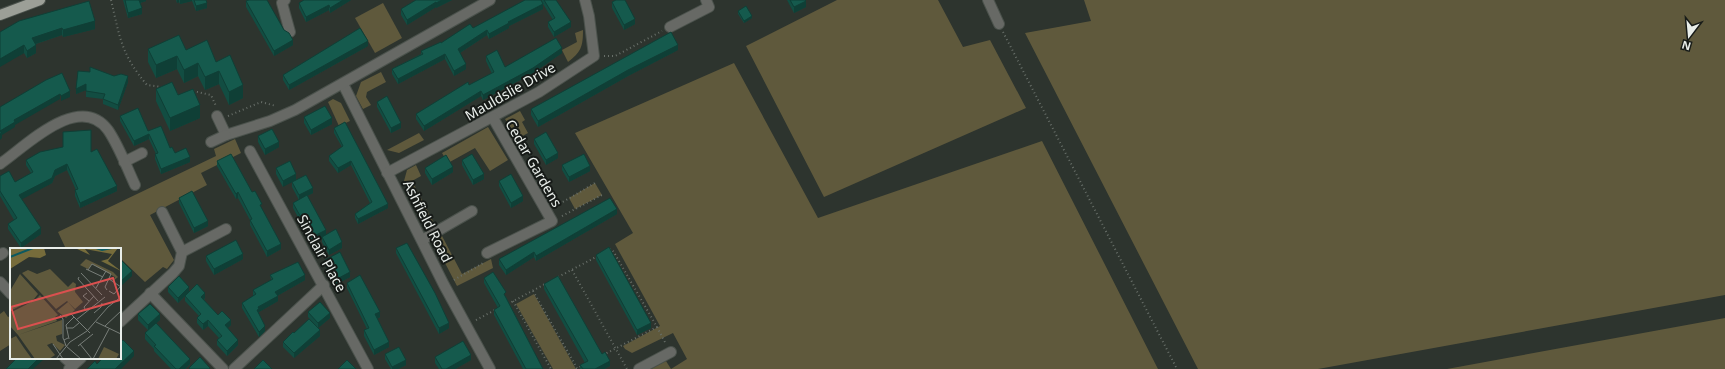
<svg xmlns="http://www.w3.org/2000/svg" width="1725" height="369" viewBox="0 0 1725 369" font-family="'Noto Sans',sans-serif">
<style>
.green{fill:#5f593c}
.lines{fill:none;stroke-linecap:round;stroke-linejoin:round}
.minor-casing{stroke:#4b524c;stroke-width:12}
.major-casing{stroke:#4b524c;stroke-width:12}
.path{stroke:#686f69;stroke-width:2;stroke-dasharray:1 3;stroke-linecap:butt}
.minor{stroke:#676965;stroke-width:10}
.major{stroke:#9c9f97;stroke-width:10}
.wall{fill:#124d42}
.shaded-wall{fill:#0f3f36}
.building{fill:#155a4d;stroke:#0f3f36}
.labels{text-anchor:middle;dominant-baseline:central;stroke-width:4;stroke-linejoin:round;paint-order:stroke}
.street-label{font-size:14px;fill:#e9eeea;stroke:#171b18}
.inset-river{fill:none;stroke:#0b5960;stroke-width:2}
.inset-road{fill:none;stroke:#787e79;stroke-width:1}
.view{fill:#da504f;fill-opacity:0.15;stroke:#da504f;stroke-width:2}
.inset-edge{fill:none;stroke:#e9eeea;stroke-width:2}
</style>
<rect width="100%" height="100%" fill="#2d342e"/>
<g class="green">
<polygon points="837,0 938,0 963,47 990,40 1026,108 824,197 746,46"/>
<polygon points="1084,0 1725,0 1725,295 1318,369 1198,369 1025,33 1091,21"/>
<polygon points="383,3 402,38 375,53 355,18"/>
<path d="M583,30C583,47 581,52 568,62L562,50L577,42L575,33Z"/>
<polygon points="734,63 818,218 1042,141 1158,369 651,369 666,361 671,369 687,359 673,333 632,353 625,349 623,346 660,326 615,244 633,233 575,133"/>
<polygon points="381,72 386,82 367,92 366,97 371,105 363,109 356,96 361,82"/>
<polygon points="333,99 341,103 350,121 339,126 328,102"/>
<polygon points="520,111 525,120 522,122 528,133 517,139 505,119"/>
<polygon points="488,127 508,160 490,171 475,148 448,163 442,153"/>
<polygon points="419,133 424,140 399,153 387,150"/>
<polygon points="235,139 241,153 201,173 207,185 150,215 174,260 167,269 163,267 145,282 120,258 120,249 66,249 58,232 216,156 214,149"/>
<polygon points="416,165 421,176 412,181 435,225 430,228 404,181 407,170"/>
<polygon points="595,183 602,195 575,209 569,198"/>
<polygon points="442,236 462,274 491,259 493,268 457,286 433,240"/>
<polygon points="534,294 576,369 553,369 516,304"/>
<polygon points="4,311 8,317 11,316 11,344 0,351 0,314"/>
<polygon points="1725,318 1725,369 1447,369"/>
</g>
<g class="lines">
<g class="minor-casing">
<g id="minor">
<polyline points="285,0 282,3 290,32"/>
<polyline points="988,0 999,24"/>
<polyline points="670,27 709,7 706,0"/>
<polyline points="343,84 444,285 490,369"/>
<polyline points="217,116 226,135 270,121 295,110 490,0"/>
<polyline points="211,142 226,135"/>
<polyline points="250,151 368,369"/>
<polyline points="124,162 142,153"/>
<path d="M0,164C25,147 79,91 108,130C119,146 127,168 135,185"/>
<polyline points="387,173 539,92 594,56 589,16 585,0"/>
<polyline points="422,240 472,211"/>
<polyline points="182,252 226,229"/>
<polyline points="487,253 552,221 493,118"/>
<polyline points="0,255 3,253"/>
<polyline points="0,282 11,294"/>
<polyline points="150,293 223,369"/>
<polyline points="120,322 173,273 179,266 182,252 162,212"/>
<polyline points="65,358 73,365"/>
<polyline points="69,369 81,358"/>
<polyline points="234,369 324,285"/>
<polyline points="639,369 671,352"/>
</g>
</g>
<g class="major-casing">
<polyline id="major" points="0,15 40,0"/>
</g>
<g class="path">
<path d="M111,0C120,38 121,54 147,85L162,87"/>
<polyline points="1003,32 1177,369"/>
<polyline points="604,56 615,56 662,31"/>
<polyline points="174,90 179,97"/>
<polyline points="193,91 211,95 216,106"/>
<polyline points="228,116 261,102 276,106"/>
<polyline points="556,206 595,183"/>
<polyline points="562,216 602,195"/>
<polyline points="572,270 627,369"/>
<polyline points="558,277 598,256"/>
<polyline points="454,280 483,263"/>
<polyline points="533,291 577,368"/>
<polyline points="513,301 551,369"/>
<polyline points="508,304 545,284"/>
<polyline points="476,320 495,310"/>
<polyline points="657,327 666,344"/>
<polyline points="603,355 657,327 612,249 609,250"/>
<polyline points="576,369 582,366"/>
</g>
<use href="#minor" class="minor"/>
<use href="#major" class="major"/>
</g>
<g class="wall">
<polygon points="123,0 146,0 146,1 140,3 142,14 128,18"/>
<polygon points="176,0 206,0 207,8 196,11 192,1 180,4 179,2 177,3"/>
<polygon points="351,0 330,13 329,10 306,22 299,8 299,3"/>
<polygon points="416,0 452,0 436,8 436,7 407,25 401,15 401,9"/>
<polygon points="542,0 556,0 571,27 554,37 548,27 548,22 553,20 543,4 543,9 509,26 509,28 489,39 487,35 460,53 466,69 454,76 445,59 398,84 392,74 392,69 421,54 421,51 441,43 473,28 542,1"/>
<polygon points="787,0 805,0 806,7 794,13"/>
<polygon points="246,1 284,30 293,45 274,56 246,7"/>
<polygon points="612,2 635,24 624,30 612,8"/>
<polygon points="738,11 752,18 744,23 738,14"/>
<polygon points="19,21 95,29 63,37 62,35 36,44 36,53 27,58 24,53 2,65"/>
<polygon points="368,46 289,90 283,80 283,75"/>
<polygon points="148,49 186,50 216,62 243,98 229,105 219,84 205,90 198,76 184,83 177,69 156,78 148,62"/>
<polygon points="678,50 628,76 538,127 531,115 531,109"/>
<polygon points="562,53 533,73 483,100 481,96 424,131 416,119 416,114 469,85 492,74 486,61 486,56 505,67"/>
<polygon points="128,82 118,110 103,104 103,99 86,97 86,90 76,94 76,89"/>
<polygon points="156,89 178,95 200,118 170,131 156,101"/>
<polygon points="377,102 401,128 391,133 377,107"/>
<polygon points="120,116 148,131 170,148 175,153 190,162 161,174 155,159 155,154 156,154 149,139 134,146 120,121"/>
<polygon points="304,117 332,124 311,135 304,123"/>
<polygon points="334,128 388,208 358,224 355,218 355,214 370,203 351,165 338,173 329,161 329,156 342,147 334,133"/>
<polygon points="258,136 279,147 265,155 258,142"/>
<polygon points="534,139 558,158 546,165 534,144"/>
<polygon points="91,152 117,191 80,208 75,196 75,190 76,190 67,170 55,176 52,183 21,199 41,234 21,248 8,229 8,224 14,220 0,196 0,176 15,182 31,173 26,165 26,160"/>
<polygon points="462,160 484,179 473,185 462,165"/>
<polygon points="217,161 262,209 281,249 267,257 250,225 250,220 238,198 236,199 217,166"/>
<polygon points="290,161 283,187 276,174 276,168"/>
<polygon points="562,165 590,171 569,182 562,170"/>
<polygon points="425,168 453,172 432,185 425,173"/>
<polygon points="499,181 523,201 511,208 499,186"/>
<polygon points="292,182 313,193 307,196 326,235 342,248 329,255 322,242 322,238 312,243 293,208 293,203 299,200 292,187"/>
<polygon points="179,198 208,226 194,233 179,203"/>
<polygon points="617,214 536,261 534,257 506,275 499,265 499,259"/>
<polygon points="396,248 449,328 439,334 396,253"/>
<polygon points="596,255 651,328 637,335 596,260"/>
<polygon points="206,256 243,259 214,275 206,261"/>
<polygon points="325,260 350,277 335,285 325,265"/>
<polygon points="270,275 305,280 277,296 278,301 259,312 259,315 265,331 259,337 242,308 242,303 253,296 253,290 271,280"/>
<polygon points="484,278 506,297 543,369 523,369 494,315 494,310 498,308 484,283"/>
<polygon points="347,283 380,317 377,319 389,347 374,355 364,336 364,330 367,329 347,288"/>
<polygon points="544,284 602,354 610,366 604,369 580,369 580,365 585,363 544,289"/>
<polygon points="168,287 189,292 205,298 204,300 218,315 231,325 227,328 238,345 227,356 217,345 217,340 219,338 208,326 203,330 197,323 197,318 199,316 185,301 185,296 178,303 168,292"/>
<polygon points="308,312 330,318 318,328 308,317"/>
<polygon points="138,314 160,320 148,330 138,320"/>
<polygon points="145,333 190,364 185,369 171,369 154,351 154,349 145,339"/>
<polygon points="294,333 320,336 294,358 283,347 283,342"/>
<polygon points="385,354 406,365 398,369 391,369 385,359"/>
<polygon points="435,357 471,360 455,369 439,369 435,363"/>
</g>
<g class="shaded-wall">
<polygon points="139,0 146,0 146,1 139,3"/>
<polygon points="177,0 179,0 179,2 177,3"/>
<polygon points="180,0 192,0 192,1 180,4"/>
<polygon points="343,0 351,0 330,13 330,8"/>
<polygon points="442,0 452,0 436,8 436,3"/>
<polygon points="806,1 806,7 794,13 794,7"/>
<polygon points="436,2 436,7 407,25 407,20"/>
<polygon points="207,3 207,8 196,11 196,6"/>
<polygon points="543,4 543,9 509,26 509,28 489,39 489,34 508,22"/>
<polygon points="329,5 329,10 306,22 306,17"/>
<polygon points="142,8 142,14 128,18 128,13"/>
<polygon points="752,16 752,18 744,23 744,21"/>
<polygon points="635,19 635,24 624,30 624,25"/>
<polygon points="95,21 95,29 63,37 63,30"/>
<polygon points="571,22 571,27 554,37 554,32"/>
<polygon points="62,28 62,35 32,45 32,38"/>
<polygon points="487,30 487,35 458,54 458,49"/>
<polygon points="293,40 293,45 274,56 274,51"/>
<polygon points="368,41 368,46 289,90 289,85"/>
<polygon points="24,45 24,53 0,67 0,59"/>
<polygon points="36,45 36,53 27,58 27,51"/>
<polygon points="678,45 678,50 628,76 538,127 538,121 628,70"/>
<polygon points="562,48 562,53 533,73 483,100 483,95"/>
<polygon points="445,54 445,59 398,84 398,79"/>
<polygon points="177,56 177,69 156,78 156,65"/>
<polygon points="198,63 198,76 184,83 184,70"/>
<polygon points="466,64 466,69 454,76 454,71"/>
<polygon points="219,71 219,84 205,90 205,77"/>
<polygon points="128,76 128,82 118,110 118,105"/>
<polygon points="86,84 86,90 76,94 76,89"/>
<polygon points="243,85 243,98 229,105 229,92"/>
<polygon points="70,91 70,97 61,101 61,96"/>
<polygon points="481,91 481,96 424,131 424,126"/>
<polygon points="60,94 60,99 15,125 15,127 2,135 2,138 0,140 0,131 14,120"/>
<polygon points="200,105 200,118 170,131 170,118"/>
<polygon points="332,118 332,124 311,135 311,130"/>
<polygon points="401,123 401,128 391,133 391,128"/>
<polygon points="149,134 149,139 134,146 134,141"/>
<polygon points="279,142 279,147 265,155 265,149"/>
<polygon points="558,153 558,158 546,165 546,160"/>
<polygon points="190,157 190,162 161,174 161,169"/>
<polygon points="351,161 351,165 338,173 338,168"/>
<polygon points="67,164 67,170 55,176 52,183 19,201 19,195 55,170"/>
<polygon points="590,166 590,171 569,182 569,177"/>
<polygon points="453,167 453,172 432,185 432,179"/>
<polygon points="296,174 296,180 283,187 283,181"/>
<polygon points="484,174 484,179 473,185 473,180"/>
<polygon points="117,186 117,191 80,208 80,203"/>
<polygon points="313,188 313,193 299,200 299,195"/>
<polygon points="238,192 238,198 236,199 236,194"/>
<polygon points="523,196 523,201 511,208 511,203"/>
<polygon points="388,204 388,208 358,224 358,219"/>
<polygon points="617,209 617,214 536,261 536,256"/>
<polygon points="208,221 208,226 194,233 194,228"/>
<polygon points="41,228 41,234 21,248 21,243"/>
<polygon points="326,230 326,236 312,243 312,237"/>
<polygon points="342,242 342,248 329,255 329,250"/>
<polygon points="281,244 281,249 267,257 267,251"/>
<polygon points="534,252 534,257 506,275 506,270"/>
<polygon points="243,254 243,259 214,275 214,269"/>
<polygon points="132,271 132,276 120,287 120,282"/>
<polygon points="350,272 350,277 335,285 335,280"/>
<polygon points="305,275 305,280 275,297 275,292"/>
<polygon points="189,287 189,292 178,303 178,298"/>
<polygon points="205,293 205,298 201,302 201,297"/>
<polygon points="278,296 278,301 259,312 259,314 257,316 257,310 258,307"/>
<polygon points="380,312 380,317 375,320 375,314"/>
<polygon points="330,313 330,318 318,328 318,323"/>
<polygon points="160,314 160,320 148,330 148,325"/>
<polygon points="208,320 208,326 203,330 203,324"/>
<polygon points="231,320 231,325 225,331 225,325"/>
<polygon points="449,323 449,328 439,334 439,328"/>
<polygon points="651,323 651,328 637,335 637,330"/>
<polygon points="265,326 265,331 259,337 259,332"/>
<polygon points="320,330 320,336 294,358 294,353"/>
<polygon points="238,340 238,345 227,356 227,351"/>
<polygon points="389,342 389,347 374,355 374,350"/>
<polygon points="134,351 134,356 121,369 115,369"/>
<polygon points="471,355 471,360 455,369 446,369"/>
<polygon points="39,358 43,358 43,360 33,369 28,369"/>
<polygon points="190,359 190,364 185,369 179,369"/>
<polygon points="406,360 406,365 398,369 392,369 392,367"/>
<polygon points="610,361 610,366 604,369 595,369"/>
</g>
<g class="building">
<polygon points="125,0 139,0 142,8 128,13"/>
<polygon points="194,0 206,0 207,3 196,6"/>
<polygon points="249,0 267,0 284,30 289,33 293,40 274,51 246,1"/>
<polygon points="304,0 343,0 330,8 329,5 306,17 299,3"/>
<polygon points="416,0 442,0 436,3 436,2 407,20 401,9"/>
<polygon points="525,0 541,0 543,4 508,22 509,23 489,34 487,30 458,49 466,64 454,71 445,54 398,79 392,69 423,54 421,51 441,42 441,43 470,24 473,28"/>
<polygon points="544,0 556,0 571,22 554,32 548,22 555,18"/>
<polygon points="616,0 625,0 635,19 624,25 612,2"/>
<polygon points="790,0 805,0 806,1 794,7"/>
<polygon points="89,1 95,21 63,30 62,28 32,38 36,45 27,51 24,45 0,59 0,32 19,21"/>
<polygon points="746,6 752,16 744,21 738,11"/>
<polygon points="360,28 368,41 289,85 283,75"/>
<polygon points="671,32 678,45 628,70 538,121 531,109"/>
<polygon points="179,35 186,50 207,40 216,62 230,55 243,85 229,92 219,71 205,77 198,63 184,70 177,56 156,65 148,49"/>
<polygon points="556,38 562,48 533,68 483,95 481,91 424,126 416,114 468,82 469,85 494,72 486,56 497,50 505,67"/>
<polygon points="90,67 114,76 121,74 128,76 118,105 103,99 105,94 86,91 86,84 76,89 78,71 90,72"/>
<polygon points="62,73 70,91 61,96 60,94 14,120 15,122 0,131 2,133 0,134 0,107 46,80"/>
<polygon points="172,82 178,95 193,89 200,105 170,118 156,89"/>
<polygon points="387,96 401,123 391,128 377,102"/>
<polygon points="325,106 332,118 311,130 304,117"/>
<polygon points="138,108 148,131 161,126 170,148 172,147 175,153 186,148 190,157 161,169 155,154 158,153 149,134 134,141 120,116"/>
<polygon points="345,122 388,204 358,219 355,214 372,202 351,161 338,168 329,156 343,146 334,128"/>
<polygon points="272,129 279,142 265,149 258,136"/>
<polygon points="91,130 91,152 97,149 117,186 80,203 75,190 78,189 67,164 55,170 52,178 19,195 41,228 21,243 8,224 17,218 0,191 0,176 9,171 15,182 33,172 26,160 40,152 63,147 63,132"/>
<polygon points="546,132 558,153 546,160 534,139"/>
<polygon points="231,154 252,192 255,191 262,204 260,205 281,244 267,251 250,220 252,219 238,192 236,194 217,161"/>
<polygon points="472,154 484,174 473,180 462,160"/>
<polygon points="584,154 590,166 569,177 562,165"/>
<polygon points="446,155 453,167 432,179 425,168"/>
<polygon points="290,161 296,174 283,181 276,168"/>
<polygon points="511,174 523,196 511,203 499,181"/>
<polygon points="306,175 313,188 299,195 292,182"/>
<polygon points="192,191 208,221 194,228 179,198"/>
<polygon points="307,195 326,230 312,237 293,203"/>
<polygon points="610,198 617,209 536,256 534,252 506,270 499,259"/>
<polygon points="336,229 342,242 329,250 322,237"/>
<polygon points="236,240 243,254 214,269 206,256"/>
<polygon points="407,243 435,293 449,323 439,328 396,248"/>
<polygon points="609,247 651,323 637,330 596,255"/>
<polygon points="340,252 350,272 335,280 325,260"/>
<polygon points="121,260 132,271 120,282 120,261"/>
<polygon points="298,262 305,275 275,292 278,296 258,307 259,309 257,310 265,326 259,332 242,303 256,294 253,290 273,279 270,275"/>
<polygon points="493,272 506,292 504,294 543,369 526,369 494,310 500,306 484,278"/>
<polygon points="360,275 380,312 375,314 389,342 374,350 364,330 369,328 347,283"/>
<polygon points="179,276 189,287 178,298 168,287"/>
<polygon points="558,276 602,354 605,352 610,361 595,369 583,369 580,365 588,361 544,284"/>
<polygon points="197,284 205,293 201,297 218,315 222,311 231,320 225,325 238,340 227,351 217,340 222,336 208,320 203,324 197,318 201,314 185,296"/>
<polygon points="320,302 330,313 318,323 308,312"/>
<polygon points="150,304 160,314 148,325 138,314"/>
<polygon points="309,319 320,330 294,353 283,342 293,332 294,333"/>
<polygon points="156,323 190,359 179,369 176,369 154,346 156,345 145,333"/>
<polygon points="123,340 134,351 115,369 87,369 95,361 97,364 103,358 120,358 120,343"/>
<polygon points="463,341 471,355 446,369 442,369 435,357"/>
<polygon points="399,347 406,360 392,367 385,354"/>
<polygon points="200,357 210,368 209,369 190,369 189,368"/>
<polygon points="17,358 39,358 28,369 6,369"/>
<polygon points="263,360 272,369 254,369"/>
<polygon points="347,360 356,369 338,369"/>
</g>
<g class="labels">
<g class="street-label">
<text transform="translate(510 91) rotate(-30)">Mauldslie Drive</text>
<text transform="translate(534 163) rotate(60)">Cedar Gardens</text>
<text transform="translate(428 221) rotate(63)">Ashfield Road</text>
<text transform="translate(322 253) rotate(61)">Sinclair Place</text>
</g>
</g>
<g transform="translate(10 248)">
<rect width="111" height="111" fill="#2d342e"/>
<path d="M76,11L103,24L108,29L103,33L105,29L82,16L78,21L70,17ZM40,21L58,39L63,34L66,36L65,44L73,54L65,61L57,53L46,61L12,25L18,22L27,26ZM10,26L28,46L24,51L0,63V43ZM30,47L48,67L45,69L47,73L8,87L0,78V65L25,52ZM58,54L65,62L56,70L47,63ZM52,72V86L46,88L47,93L55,97L50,103L42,95L37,97L45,107L39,111H25L8,87ZM6,88L14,100L22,111H0V91ZM94,99L109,106L106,111H88Z" fill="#5f593c"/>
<path d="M0,0H34L36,7L30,10L19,9L0,21ZM65,0H108L98,13L111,23L91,13L98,11L102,6L75,1L80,7Z" fill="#766c3b"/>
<path class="inset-river" d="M86,0L92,2L102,0M0,9L23,0"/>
<path class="inset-road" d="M76,21L93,29M78,22L82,16L101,26L95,39L97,42M71,25L92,47M69,29L68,31L88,53M99,31L111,39M86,40L96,23M99,43L104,46L110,39M77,45L73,48L79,53M76,63L74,59L84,48M84,65L91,59L92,55M61,66L80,85M50,67L53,71V90L54,92L58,90M66,72L95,49M86,74L111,86M95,78L111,63M56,80H63L69,75M59,91L56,77L64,69M54,92L56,98L71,111M43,96L53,111M70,96L82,111M68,98L83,86M46,111L60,94L77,83L98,59L111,49M83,111L99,81"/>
<path class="view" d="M103,30L110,52L8,81L1,59Z"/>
<rect width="111" height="111" class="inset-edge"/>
</g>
<g transform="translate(1689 36) rotate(196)" stroke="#171b18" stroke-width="3" paint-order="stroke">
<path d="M0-3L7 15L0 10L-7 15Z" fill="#e9eeea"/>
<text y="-6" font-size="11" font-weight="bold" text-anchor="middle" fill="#e9eeea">N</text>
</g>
</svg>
